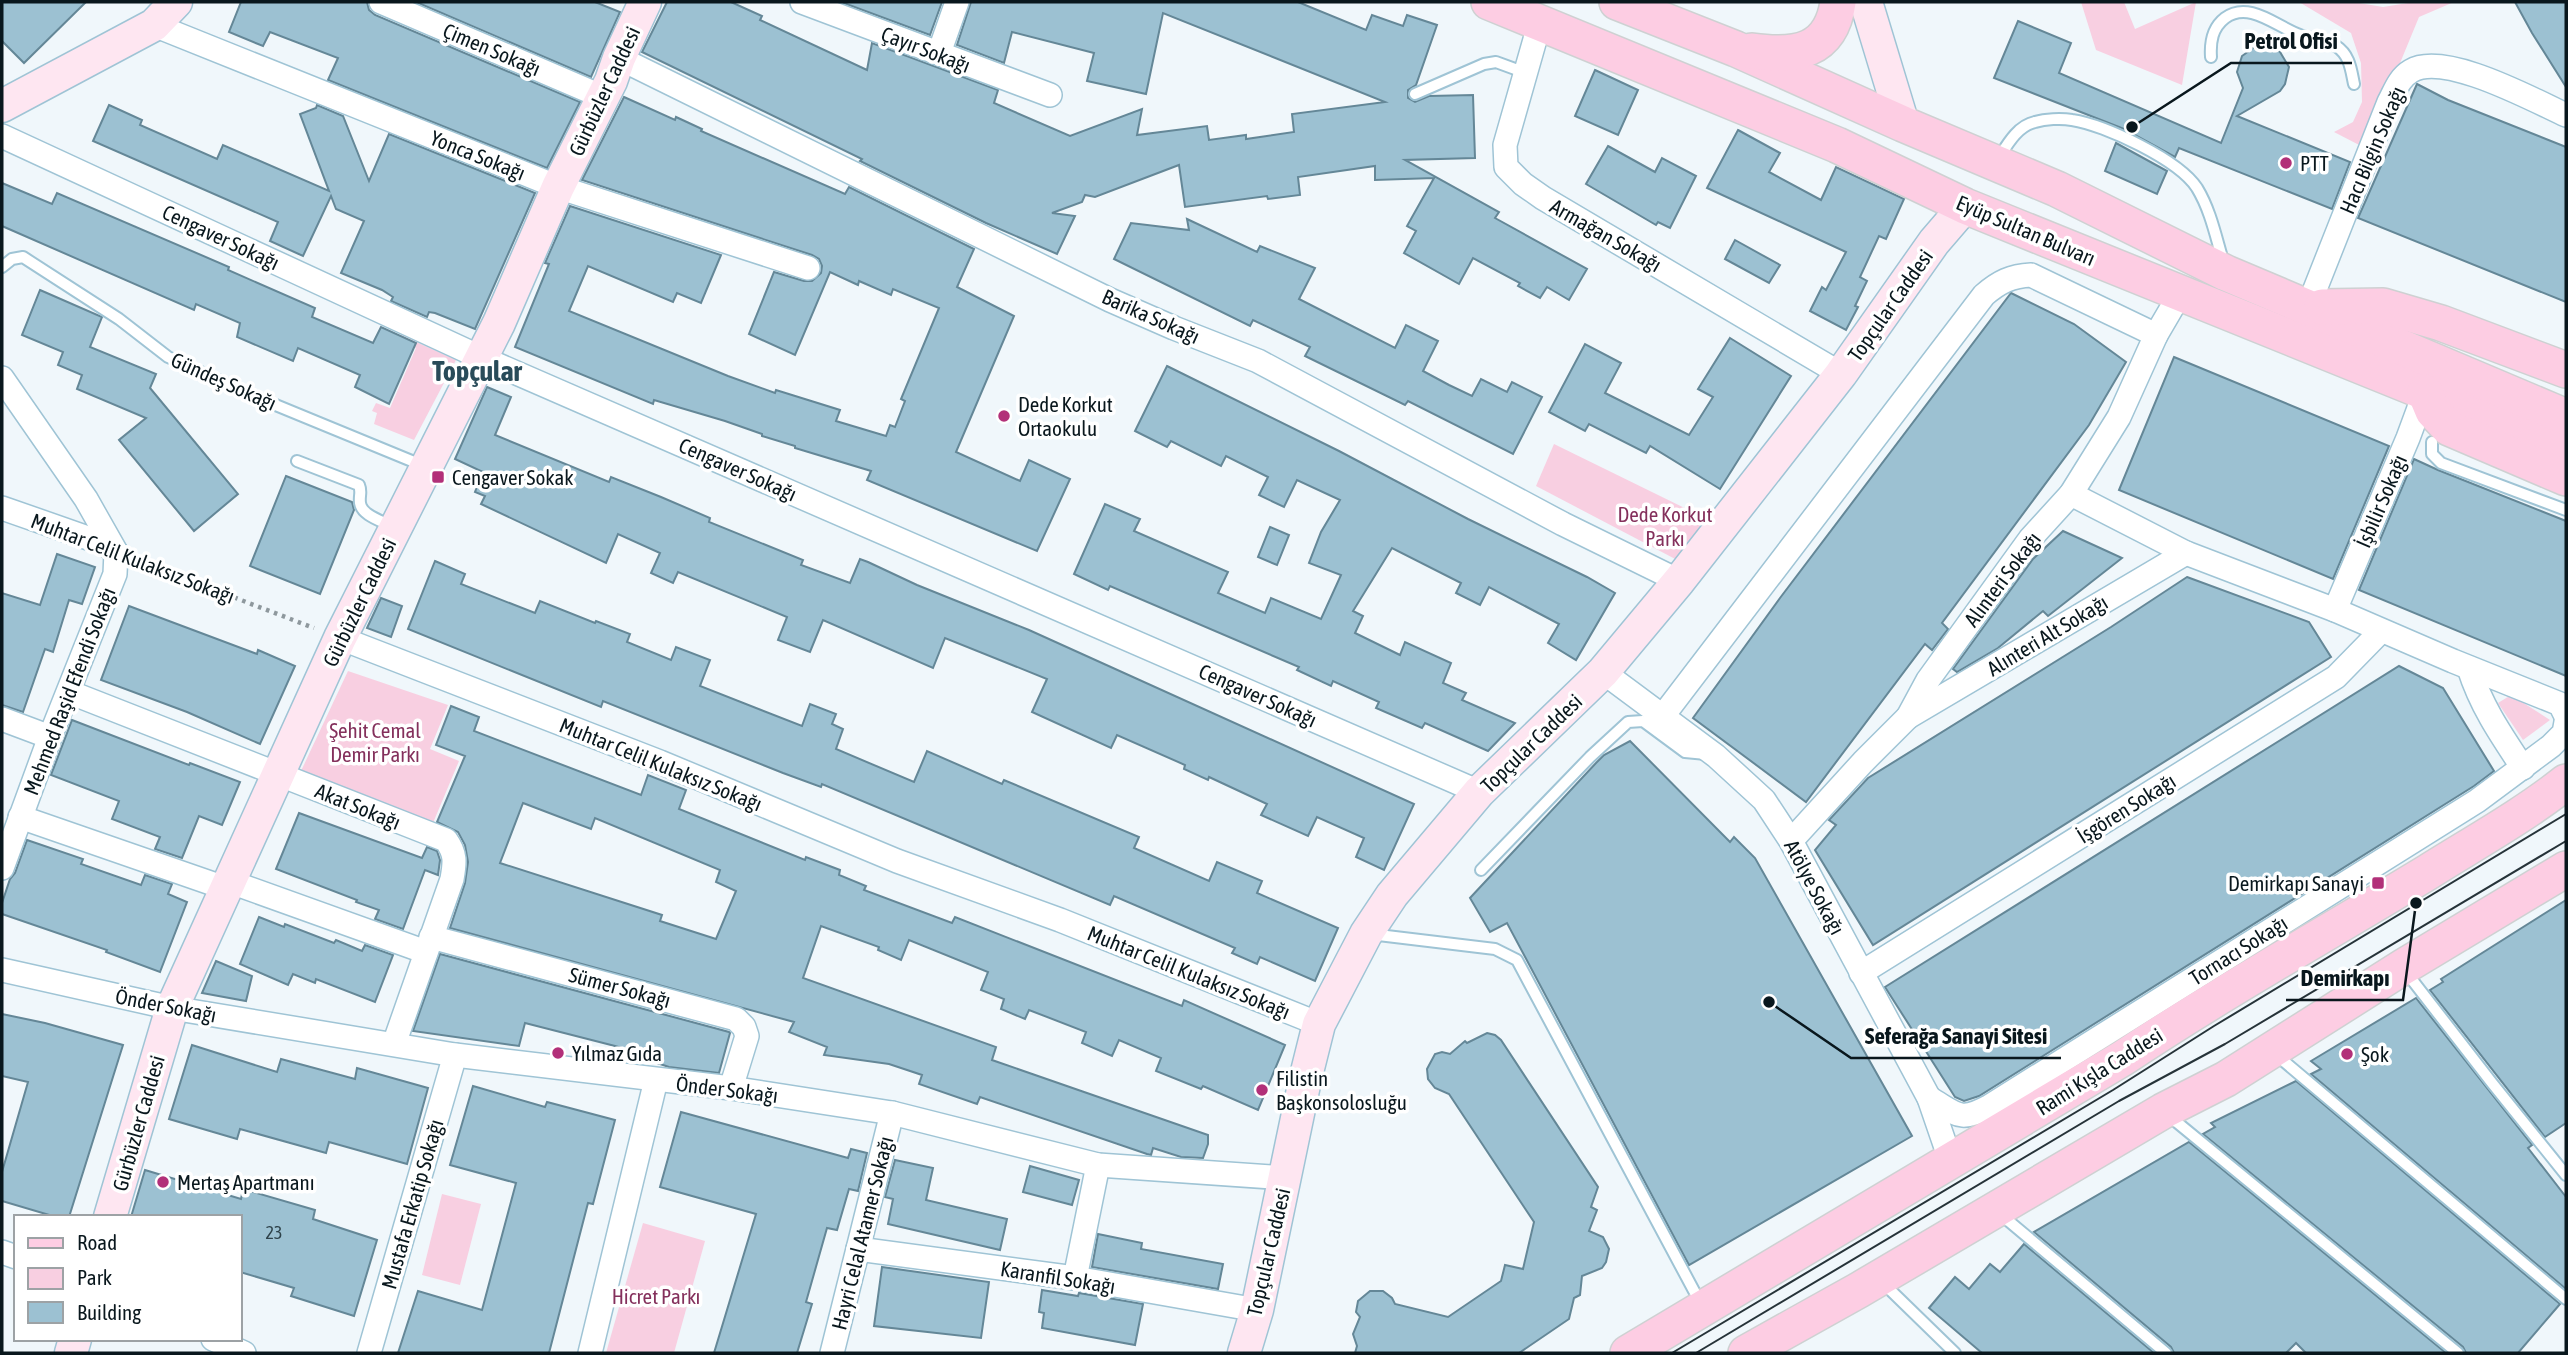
<svg xmlns="http://www.w3.org/2000/svg" width="2568" height="1355" viewBox="0 0 2568 1355" font-family="'Asap Condensed',sans-serif">
<style>
.green{fill:#f8cfe1}
.building{fill:#9cc1d2;stroke:#648797;stroke-width:2;fill-rule:evenodd}
.lines{fill:none;stroke-linecap:round;stroke-linejoin:round}
.lane-casing{stroke:#9fc4d5;stroke-width:14}
.street-casing{stroke:#9fc4d5;stroke-width:26}
.secondary-casing{stroke:#9fc4d5;stroke-width:35}
.primary-casing{stroke:#ced1d2;stroke-width:38}
.path{stroke:#8e989d;stroke-width:4.5;stroke-dasharray:3.5 5;stroke-linecap:butt}
.lane{stroke:#fff;stroke-width:10}
.street{stroke:#fff;stroke-width:23}
.secondary{stroke:#fee6f1;stroke-width:32}
.primary{stroke:#fdcde3;stroke-width:35}
.tram{stroke:#263339;stroke-width:2}
.poi-dot{fill:#b23079;stroke:#fff;stroke-width:2.5}
.labels{text-anchor:middle;dominant-baseline:central;stroke-width:7;stroke-linejoin:round;paint-order:stroke}
.number-label{font-size:18px;fill:#2e424a}
.street-label{font-size:21px;fill:#09171d;stroke:#fff}
.poi-label{font-size:21px;fill:#09171d;stroke:#fff;text-anchor:start}
.park-label{font-size:21px;fill:#84305c;stroke:#fff}
.district-label{font-size:28px;font-weight:bold;fill:#294b59;stroke:#fff}
.leader{fill:none;stroke:#09171d;stroke-width:2.5}
.callout-dot{fill:#09171d;stroke:#fff;stroke-width:2.5}
.callout-label{font-size:23px;text-anchor:middle;font-weight:bold;fill:#09171d;stroke:#fff;stroke-width:7;stroke-linejoin:round;paint-order:stroke}
</style>
<rect width="100%" height="100%" fill="#f0f7fb"/>
<g class="green">
<polygon points="2081,2 2124,2 2135,29 2196,2 2182,85 2096,50"/>
<polygon points="2299,2 2353,2 2383,7 2414,2 2454,2 2419,17 2365,148 2334,132 2353,122 2362,102 2361,63 2351,33"/>
<polygon points="401,335 456,360 414,440 374,424 377,413 372,411 376,403 390,408 416,348 399,339"/>
<polygon points="1554,444 1705,518 1679,561 1536,486"/>
<polygon points="348,671 448,705 430,749 459,761 433,823 301,771"/>
<polygon points="2511,695 2550,720 2523,740 2498,703"/>
<polygon points="442,1194 481,1204 460,1285 422,1275"/>
<polygon points="643,1223 705,1241 674,1353 606,1353"/>
</g>
<g class="building">
<polygon points="2,2 86,2 24,63 2,41"/>
<polygon points="241,2 367,2 369,10 375,15 580,102 547,168 328,80 338,58 270,32 263,46 229,32"/>
<polygon points="416,2 595,2 620,12 591,77"/>
<polygon points="667,2 731,2 762,16 760,20 867,70 872,43 998,90 994,103 1070,136 1142,109 1137,135 1207,126 1209,140 1246,135 1246,139 1294,132 1292,114 1385,102 1163,13 1146,94 1087,81 1094,53 1012,32 1004,63 957,45 971,2 1298,2 1366,30 1372,15 1403,26 1407,15 1437,25 1416,85 1408,90 1408,98 1415,102 1429,96 1473,95 1475,158 1405,160 1499,212 1495,218 1587,269 1569,300 1547,287 1540,298 1518,286 1520,283 1473,258 1459,284 1404,253 1416,231 1407,226 1434,178 1375,180 1375,166 1298,177 1300,195 1268,199 1267,196 1185,207 1179,165 1095,197 1085,195 1082,202 1052,213 1075,216 1057,254 986,223 860,161 862,159 642,52"/>
<polygon points="841,2 942,2 930,35"/>
<polygon points="2515,2 2566,2 2566,87 2532,33"/>
<polygon points="2018,21 2071,43 2059,73 2221,143 2243,88 2237,72 2242,56 2256,46 2273,47 2280,52 2289,67 2285,84 2280,91 2237,116 2350,162 2332,209 2179,148 2175,157 2124,129 1994,78"/>
<polygon points="1595,70 1638,90 1618,135 1575,116"/>
<polygon points="2417,84 2448,100 2566,147 2566,302 2358,218"/>
<polygon points="624,97 675,120 676,117 702,129 701,131 845,194 849,187 974,249 957,287 1014,316 956,452 1020,481 1029,460 1070,479 1037,551 867,480 871,471 795,448 795,446 762,436 762,434 725,421 654,400 653,404 515,347 549,264 545,263 570,206 721,255 701,303 677,293 673,302 588,266 569,311 728,376 775,393 776,390 840,410 836,421 886,436 890,425 895,427 905,401 901,399 939,308 893,289 891,295 859,281 858,285 830,272 795,355 749,334 774,272 804,281 812,281 821,273 822,266 819,259 812,255 582,180"/>
<polygon points="109,105 142,120 140,125 217,159 223,145 329,191 300,114 316,108 317,105 343,116 369,181 389,134 535,193 475,329 435,313 429,312 427,317 391,301 393,297 382,290 341,273 364,221 336,209 331,196 303,256 270,241 278,222 93,141"/>
<polygon points="1738,130 1780,153 1769,172 1821,200 1836,167 1904,199 1886,239 1879,236 1860,277 1867,281 1855,306 1858,307 1846,330 1810,311 1822,287 1826,290 1846,252 1707,188"/>
<polygon points="2116,143 2167,171 2157,194 2105,171"/>
<polygon points="1608,146 1655,172 1662,158 1696,176 1670,228 1658,222 1656,225 1586,184"/>
<polygon points="2,183 52,204 57,193 229,267 228,270 315,308 312,317 373,343 381,327 416,343 389,404 355,387 360,375 298,348 293,361 237,337 240,323 196,304 194,310 2,226"/>
<polygon points="1187,219 1257,252 1260,246 1315,268 1299,299 1395,348 1406,325 1438,341 1423,371 1449,385 1472,396 1481,379 1507,392 1512,382 1542,397 1513,454 1408,401 1405,405 1305,356 1310,347 1253,320 1250,326 1114,259 1131,223 1189,230"/>
<polygon points="1735,240 1780,265 1769,283 1725,259"/>
<polygon points="40,290 102,317 90,347 156,374 150,388 238,494 194,531 119,440 146,418 77,389 82,375 58,365 63,352 22,335"/>
<polygon points="2011,293 2074,324 2126,362 2089,425 1942,623 1948,629 1932,650 1925,644 1806,802 1693,718 1780,598"/>
<polygon points="1730,338 1791,376 1720,489 1650,446 1646,453 1589,424 1585,431 1549,412 1585,344 1621,363 1605,393 1689,435 1713,397 1698,389"/>
<polygon points="2174,357 2389,446 2333,579 2119,490"/>
<polygon points="1167,366 1339,451 1468,519 1587,577 1615,593 1576,660 1548,643 1559,624 1489,587 1480,605 1456,593 1461,583 1392,548 1353,611 1363,616 1355,633 1400,655 1405,642 1451,663 1443,683 1466,693 1462,700 1515,723 1488,751 1425,723 1422,728 1376,708 1379,702 1333,681 1331,686 1297,670 1299,667 1110,586 1108,590 1074,574 1105,504 1140,519 1134,531 1228,572 1218,593 1265,613 1271,598 1321,619 1341,575 1309,563 1321,532 1340,500 1297,480 1284,507 1259,495 1268,477 1226,456 1221,466 1171,441 1167,447 1135,431"/>
<polygon points="487,387 511,397 495,435 609,482 611,477 661,497 710,518 709,522 803,560 801,565 850,583 860,559 868,562 917,585 1029,630 1414,804 1384,870 1356,857 1364,838 1317,817 1308,836 1261,815 1267,804 1209,777 1208,780 1184,769 1185,765 1117,735 1111,748 1032,712 1047,679 945,638 933,668 823,620 810,652 778,640 787,617 678,572 673,583 651,573 660,553 618,534 606,563 481,504 485,496 475,492 483,472 455,459"/>
<polygon points="2414,459 2438,470 2566,521 2566,676 2359,590"/>
<polygon points="286,476 352,502 354,510 320,594 250,566"/>
<polygon points="1270,527 1289,535 1277,565 1258,557"/>
<polygon points="2063,531 2122,558 2048,616 2043,611 1998,648 1957,672 1953,669 2033,559"/>
<polygon points="57,554 95,567 82,604 69,600 53,652 45,649 23,712 2,705 2,593 40,605"/>
<polygon points="435,561 465,574 461,584 535,613 540,601 595,623 596,621 630,634 627,642 671,660 676,647 710,660 700,686 802,726 810,704 836,714 832,724 843,729 836,749 914,782 927,751 1002,784 1004,780 1139,837 1134,848 1209,881 1217,862 1262,881 1257,893 1338,928 1315,981 1260,957 1257,964 1232,953 1235,948 1114,896 1110,905 822,784 821,787 783,773 603,701 601,707 408,629"/>
<polygon points="2187,577 2309,622 2331,657 1873,945 1815,850 1836,825 1829,820 1868,778 2111,627"/>
<polygon points="381,598 402,606 391,637 367,628"/>
<polygon points="129,606 257,654 258,650 295,666 260,744 187,712 101,680"/>
<polygon points="2399,666 2443,688 2494,771 2474,786 1979,1096 1964,1101 1955,1097 1885,987"/>
<path d="M451,706L479,717L474,731L641,795L648,775L686,790L679,809L805,860L806,857L840,870L839,875L866,886L864,890L952,923L955,917L1182,1006L1184,1000L1285,1045L1258,1110L1203,1086L1201,1089L1156,1071L1161,1058L1119,1040L1112,1056L1082,1043L1086,1032L1029,1010L1025,1019L1001,1009L1004,999L981,990L988,972L909,940L901,960L878,950L879,947L821,926L803,978L996,1047L992,1060L1208,1135V1144L1203,1158L1181,1157L1153,1148L1151,1155L1147,1154L980,1097L977,1104L919,1084L922,1075L889,1064L824,1055L827,1047L789,1032L794,1022L450,928L465,883L468,862L465,845L458,832L437,822L465,756L436,745ZM523,803L591,829L595,818L720,870L716,882L736,891L716,939L660,921L662,915L500,863Z"/>
<polygon points="72,720 189,765 190,763 240,782 222,825 199,816 182,858 155,849 160,837 112,819 119,801 51,775"/>
<polygon points="1630,741 1730,842 1734,837 1755,858 1912,1136 1689,1265 1507,923 1490,932 1470,898 1596,763 1604,755"/>
<polygon points="299,813 422,858 427,847 437,851 440,860 438,875 425,870 403,929 375,919 379,910 356,902 357,900 276,869"/>
<polygon points="27,840 83,859 81,864 141,885 145,875 172,884 168,894 187,902 160,972 106,952 107,950 2,914 2,903 10,879 15,873"/>
<polygon points="2566,900 2566,1123 2545,1137 2430,990 2443,982 2441,979"/>
<polygon points="259,917 284,927 285,924 334,943 336,940 362,951 365,945 393,955 375,1002 316,979 315,983 293,974 288,985 240,964"/>
<polygon points="440,954 729,1032 730,1033 719,1073 669,1067 648,1060 649,1056 615,1046 525,1023 519,1046 413,1031"/>
<polygon points="216,961 252,976 246,1001 202,993"/>
<polygon points="2416,998 2532,1145 2528,1148 2566,1197 2566,1289 2311,1074 2321,1069 2311,1061"/>
<polygon points="2,1014 45,1023 123,1045 69,1217 56,1217 2,1201 2,1172 28,1082 2,1076"/>
<polygon points="1487,1033 1495,1035 1501,1040 1598,1187 1591,1207 1597,1210 1589,1231 1603,1237 1609,1249 1606,1262 1602,1268 1582,1276 1580,1295 1574,1298 1569,1319 1519,1353 1355,1353 1357,1346 1353,1334 1360,1317 1356,1312 1358,1301 1370,1291 1383,1291 1392,1298 1395,1304 1448,1317 1501,1281 1505,1265 1523,1269 1534,1222 1449,1094 1435,1088 1428,1079 1427,1069 1435,1054 1442,1052 1450,1054 1465,1041 1467,1043"/>
<polygon points="192,1045 277,1072 281,1059 355,1079 357,1068 428,1088 407,1164 329,1142 326,1153 240,1129 237,1139 169,1119"/>
<polygon points="2296,1081 2560,1304 2518,1353 2466,1353 2463,1347 2203,1134 2215,1127 2211,1123"/>
<polygon points="473,1086 545,1107 547,1102 615,1120 593,1204 588,1203 549,1353 398,1353 418,1291 482,1310 516,1183 450,1165"/>
<polygon points="681,1112 848,1158 851,1149 867,1153 858,1191 849,1189 837,1230 827,1228 806,1302 812,1304 797,1353 714,1353 756,1214 660,1187"/>
<polygon points="2189,1142 2446,1353 2306,1353 2296,1343 2286,1353 2174,1353 2171,1347 2034,1232"/>
<polygon points="895,1160 933,1168 926,1200 1007,1219 1000,1250 888,1224 893,1199 885,1197"/>
<polygon points="1030,1166 1079,1180 1072,1205 1023,1192"/>
<polygon points="145,1170 241,1199 243,1189 315,1210 313,1219 377,1240 354,1316 291,1296 294,1288 240,1272 240,1217 131,1217"/>
<polygon points="1098,1234 1142,1243 1141,1249 1223,1264 1218,1289 1092,1267"/>
<polygon points="2024,1244 2154,1353 1982,1353 1929,1308 1955,1277 1969,1289 1990,1264 2000,1272"/>
<polygon points="882,1267 989,1282 981,1338 874,1326"/>
<polygon points="1042,1290 1078,1296 1079,1293 1143,1304 1135,1345 1042,1328 1044,1313 1039,1312"/>
</g>
<g class="lines">
<g class="lane-casing">
<g id="lane">
<path d="M2211,57C2210,42 2212,28 2225,18C2249,0 2277,27 2300,35C2312,39 2326,39 2336,46C2350,55 2351,70 2354,84"/>
<polyline points="1415,94 1484,64 1496,62 1526,73"/>
<path d="M1998,159C2007,145 2017,126 2035,122C2045,119 2061,118 2072,120C2105,125 2179,160 2197,188C2211,211 2216,238 2224,264"/>
<polyline points="2,267 12,259 23,257 119,319 168,357 249,394 424,466"/>
<polyline points="2432,442 2432,454 2441,463 2566,510"/>
<path d="M297,461L359,485C362,492 359,495 360,503C362,516 383,521 393,527"/>
<polyline points="1481,870 1590,757 1628,722 1643,721 1685,752 1706,754"/>
<polyline points="1370,934 1495,949 1517,960 1701,1304"/>
<polyline points="2406,972 2492,1083 2566,1175"/>
<polyline points="2274,1053 2566,1299"/>
<polyline points="2168,1115 2458,1353"/>
<polyline points="1999,1213 2166,1353"/>
<polyline points="1882,1282 1955,1353"/>
</g>
</g>
<g class="street-casing">
<g id="street">
<polyline points="381,2 603,97"/>
<polyline points="802,2 1050,95"/>
<polyline points="1540,22 1505,145 1506,167 1523,184 1543,198 1841,374"/>
<polyline points="154,25 558,187 808,268"/>
<polyline points="939,53 957,2"/>
<polyline points="619,58 1110,300 1174,328 1258,361 1563,524 1679,581"/>
<polyline points="2,136 482,358 1479,792"/>
<path d="M2308,307L2389,102C2395,91 2399,78 2411,71C2444,51 2533,100 2566,115"/>
<polyline points="2,378 86,499 116,552"/>
<polyline points="2071,494 2186,553 2335,610 2453,661 2560,704 2566,716"/>
<polyline points="2,508 105,544 116,552"/>
<polyline points="2335,610 2408,438 2425,392"/>
<polyline points="340,638 660,762 897,861 1060,920 1319,1024"/>
<path d="M2469,668C2481,706 2501,735 2523,768"/>
<polyline points="1603,672 1716,756 1764,800 1791,841 1929,1098 1951,1162"/>
<path d="M69,692L446,840C456,854 455,862 452,879L394,1044"/>
<path d="M1662,717L1984,295C1999,282 2011,276 2031,275L2156,335"/>
<polyline points="1908,717 2186,553"/>
<polyline points="2,719 50,737"/>
<polyline points="20,817 225,888"/>
<polyline points="1791,841 1863,762 1908,717 1928,680 2030,539 2071,494 2119,417 2156,335 2180,294"/>
<polyline points="2,868 50,737 115,574 116,552"/>
<polyline points="228,881 426,952"/>
<polyline points="431,937 736,1019 744,1027 747,1036 731,1088"/>
<polyline points="2,970 172,1008 455,1055 731,1088 892,1113 1098,1165 1285,1178"/>
<polyline points="1861,973 2336,677 2381,631"/>
<path d="M1929,1098C1957,1114 1959,1123 1990,1106L2477,801L2551,746L2564,733L2566,722"/>
<polyline points="858,1249 1075,1278 1257,1310"/>
<polyline points="2,1252 16,1257"/>
<polyline points="1075,1278 1098,1165"/>
<polyline points="213,1339 244,1353"/>
<polyline points="369,1353 455,1055"/>
<polyline points="590,1353 656,1080"/>
<polyline points="832,1353 892,1113"/>
</g>
</g>
<g class="secondary-casing">
<g id="secondary">
<polyline points="1866,2 1903,124"/>
<polyline points="2,106 154,25 176,2"/>
<polyline points="110,1217 172,1008 340,638 499,323 558,187 611,81 619,58 645,2"/>
<polyline points="71,1353 75,1339"/>
<polyline points="1244,1353 1257,1310 1305,1080 1319,1024 1366,934 1392,895 1479,792 1603,672 1679,581 1841,374 1934,242 1965,206"/>
</g>
</g>
<g class="primary-casing">
<g id="primary">
<polyline points="1489,2 1837,145 1965,206 2566,449"/>
<polyline points="1617,2 1736,49 1903,124 2057,189 2226,273 2566,417"/>
<path d="M1752,51C1796,57 1831,52 1838,2"/>
<polyline points="2322,307 2383,306 2441,323 2566,370"/>
<polyline points="2425,392 2433,411 2449,428 2566,478"/>
<path d="M1628,1353L2123,1058C2222,992 2326,934 2428,872C2474,843 2523,816 2566,782"/>
<polyline points="1746,1353 1859,1290 2163,1111 2226,1079 2403,967 2566,869"/>
</g>
</g>
<polyline class="path" points="139,561 314,628"/>
<use href="#lane" class="lane"/>
<use href="#street" class="street"/>
<use href="#secondary" class="secondary"/>
<use href="#primary" class="primary"/>
<g class="tram">
<polyline points="1672,1353 2113,1090 2214,1026 2566,814"/>
<polyline points="1696,1353 2119,1101 2225,1044 2566,841"/>
</g>
</g>
<g class="poi-dot">
<circle cx="2286" cy="163" r="7"/>
<circle cx="1004" cy="416" r="7"/>
<rect x="431" y="470" width="14" height="14" rx="3.5"/>
<rect x="2371" y="876" width="14" height="14" rx="3.5"/>
<circle cx="558" cy="1053" r="7"/>
<circle cx="2347" cy="1054" r="7"/>
<circle cx="1262" cy="1090" r="7"/>
<circle cx="163" cy="1182" r="7"/>
</g>
<g class="labels">
<g class="number-label">
<text x="274" y="1232">23</text>
</g>
<g class="street-label">
<text transform="translate(492 49) rotate(23)">Çimen Sokağı</text>
<text transform="translate(926 49) rotate(21)">Çayır Sokağı</text>
<text transform="translate(604 91) rotate(-65)">Gürbüzler Caddesi</text>
<text transform="translate(2372 150) rotate(-67)">Hacı Bilgin Sokağı</text>
<text transform="translate(478 155) rotate(22)">Yonca Sokağı</text>
<text transform="translate(2026 230) rotate(23)">Eyüp Sultan Bulvarı</text>
<text transform="translate(1606 235) rotate(30)">Armağan Sokağı</text>
<text transform="translate(221 237) rotate(25)">Cengaver Sokağı</text>
<text transform="translate(1890 305) rotate(-55)">Topçular Caddesi</text>
<text transform="translate(1151 316) rotate(24)">Barika Sokağı</text>
<text transform="translate(224 381) rotate(24)">Gündeş Sokağı</text>
<text transform="translate(738 469) rotate(24)">Cengaver Sokağı</text>
<text transform="translate(2381 501) rotate(-67)">İşbilir Sokağı</text>
<text transform="translate(133 558) rotate(21)">Muhtar Celil Kulaksız Sokağı</text>
<text transform="translate(2002 579) rotate(-53)">Alınteri Sokağı</text>
<text transform="translate(359 602) rotate(-64)">Gürbüzler Caddesi</text>
<text transform="translate(2047 635) rotate(-31)">Alınteri Alt Sokağı</text>
<text transform="translate(69 691) rotate(-69)">Mehmed Raşid Efendi Sokağı</text>
<text transform="translate(1258 695) rotate(24)">Cengaver Sokağı</text>
<text transform="translate(1531 743) rotate(-44)">Topçular Caddesi</text>
<text transform="translate(661 764) rotate(22)">Muhtar Celil Kulaksız Sokağı</text>
<text transform="translate(358 806) rotate(22)">Akat Sokağı</text>
<text transform="translate(2126 808) rotate(-32)">İşgören Sokağı</text>
<text transform="translate(1815 887) rotate(62)">Atölye Sokağı</text>
<text transform="translate(2238 950) rotate(-32)">Tornacı Sokağı</text>
<text transform="translate(1189 972) rotate(22)">Muhtar Celil Kulaksız Sokağı</text>
<text transform="translate(620 987) rotate(15)">Sümer Sokağı</text>
<text transform="translate(166 1005) rotate(11)">Önder Sokağı</text>
<text transform="translate(2099 1071) rotate(-32)">Rami Kışla Caddesi</text>
<text transform="translate(727 1089) rotate(7)">Önder Sokağı</text>
<text transform="translate(138 1123) rotate(-74)">Gürbüzler Caddesi</text>
<text transform="translate(412 1204) rotate(-74)">Mustafa Erkatip Sokağı</text>
<text transform="translate(862 1233) rotate(-76)">Hayri Celal Atamer Sokağı</text>
<text transform="translate(1268 1252) rotate(-77)">Topçular Caddesi</text>
<text transform="translate(1058 1277) rotate(9)">Karanfil Sokağı</text>
</g>
<g class="poi-label">
<text x="2300" y="163">PTT</text>
<text x="1018" y="404">Dede Korkut<tspan x="1018" dy="24">Ortaokulu</tspan></text>
<text x="452" y="477">Cengaver Sokak</text>
<text x="2364" y="883" text-anchor="end">Demirkapı Sanayi</text>
<text x="572" y="1053">Yılmaz Gıda</text>
<text x="2361" y="1054">Şok</text>
<text x="1276" y="1078">Filistin<tspan x="1276" dy="24">Başkonsolosluğu</tspan></text>
<text x="177" y="1182">Mertaş Apartmanı</text>
</g>
<g class="park-label">
<text x="1665" y="514">Dede Korkut<tspan x="1665" dy="24">Parkı</tspan></text>
<text x="375" y="730">Şehit Cemal<tspan x="375" dy="24">Demir Parkı</tspan></text>
<text x="656" y="1296">Hicret Parkı</text>
</g>
<g class="district-label">
<text x="477" y="371">Topçular</text>
</g>
</g>
<path class="leader" d="M2132 127L2231 63H2352M2416 903L2403 1000H2286M1769 1002L1851 1058H2061"/>
<g class="callout-dot">
<circle cx="2132" cy="127" r="7"/>
<circle cx="2416" cy="903" r="7"/>
<circle cx="1769" cy="1002" r="7"/>
</g>
<g class="callout-label">
<text x="2291" y="49">Petrol Ofisi</text>
<text x="2345" y="986">Demirkapı</text>
<text x="1956" y="1044">Seferağa Sanayi Sitesi</text>
</g>
<rect width="2568" height="1355" fill="none" stroke="#09171d" stroke-width="7"/>
<rect x="14" y="1215" width="228" height="126" fill="#ffffff" stroke="#9da2a5" stroke-width="2"/>
<rect x="28" y="1238" width="35" height="10" fill="#fdcde3" stroke="#9da2a5" stroke-width="2"/>
<text x="77" y="1250" font-size="21" fill="#09171d">Road</text>
<rect x="28" y="1268" width="35" height="21" fill="#f8cfe1" stroke="#9da2a5" stroke-width="2"/>
<text x="77" y="1285" font-size="21" fill="#09171d">Park</text>
<rect x="28" y="1302" width="35" height="21" fill="#9cc1d2" stroke="#9da2a5" stroke-width="2"/>
<text x="77" y="1320" font-size="21" fill="#09171d">Building</text>
</svg>
